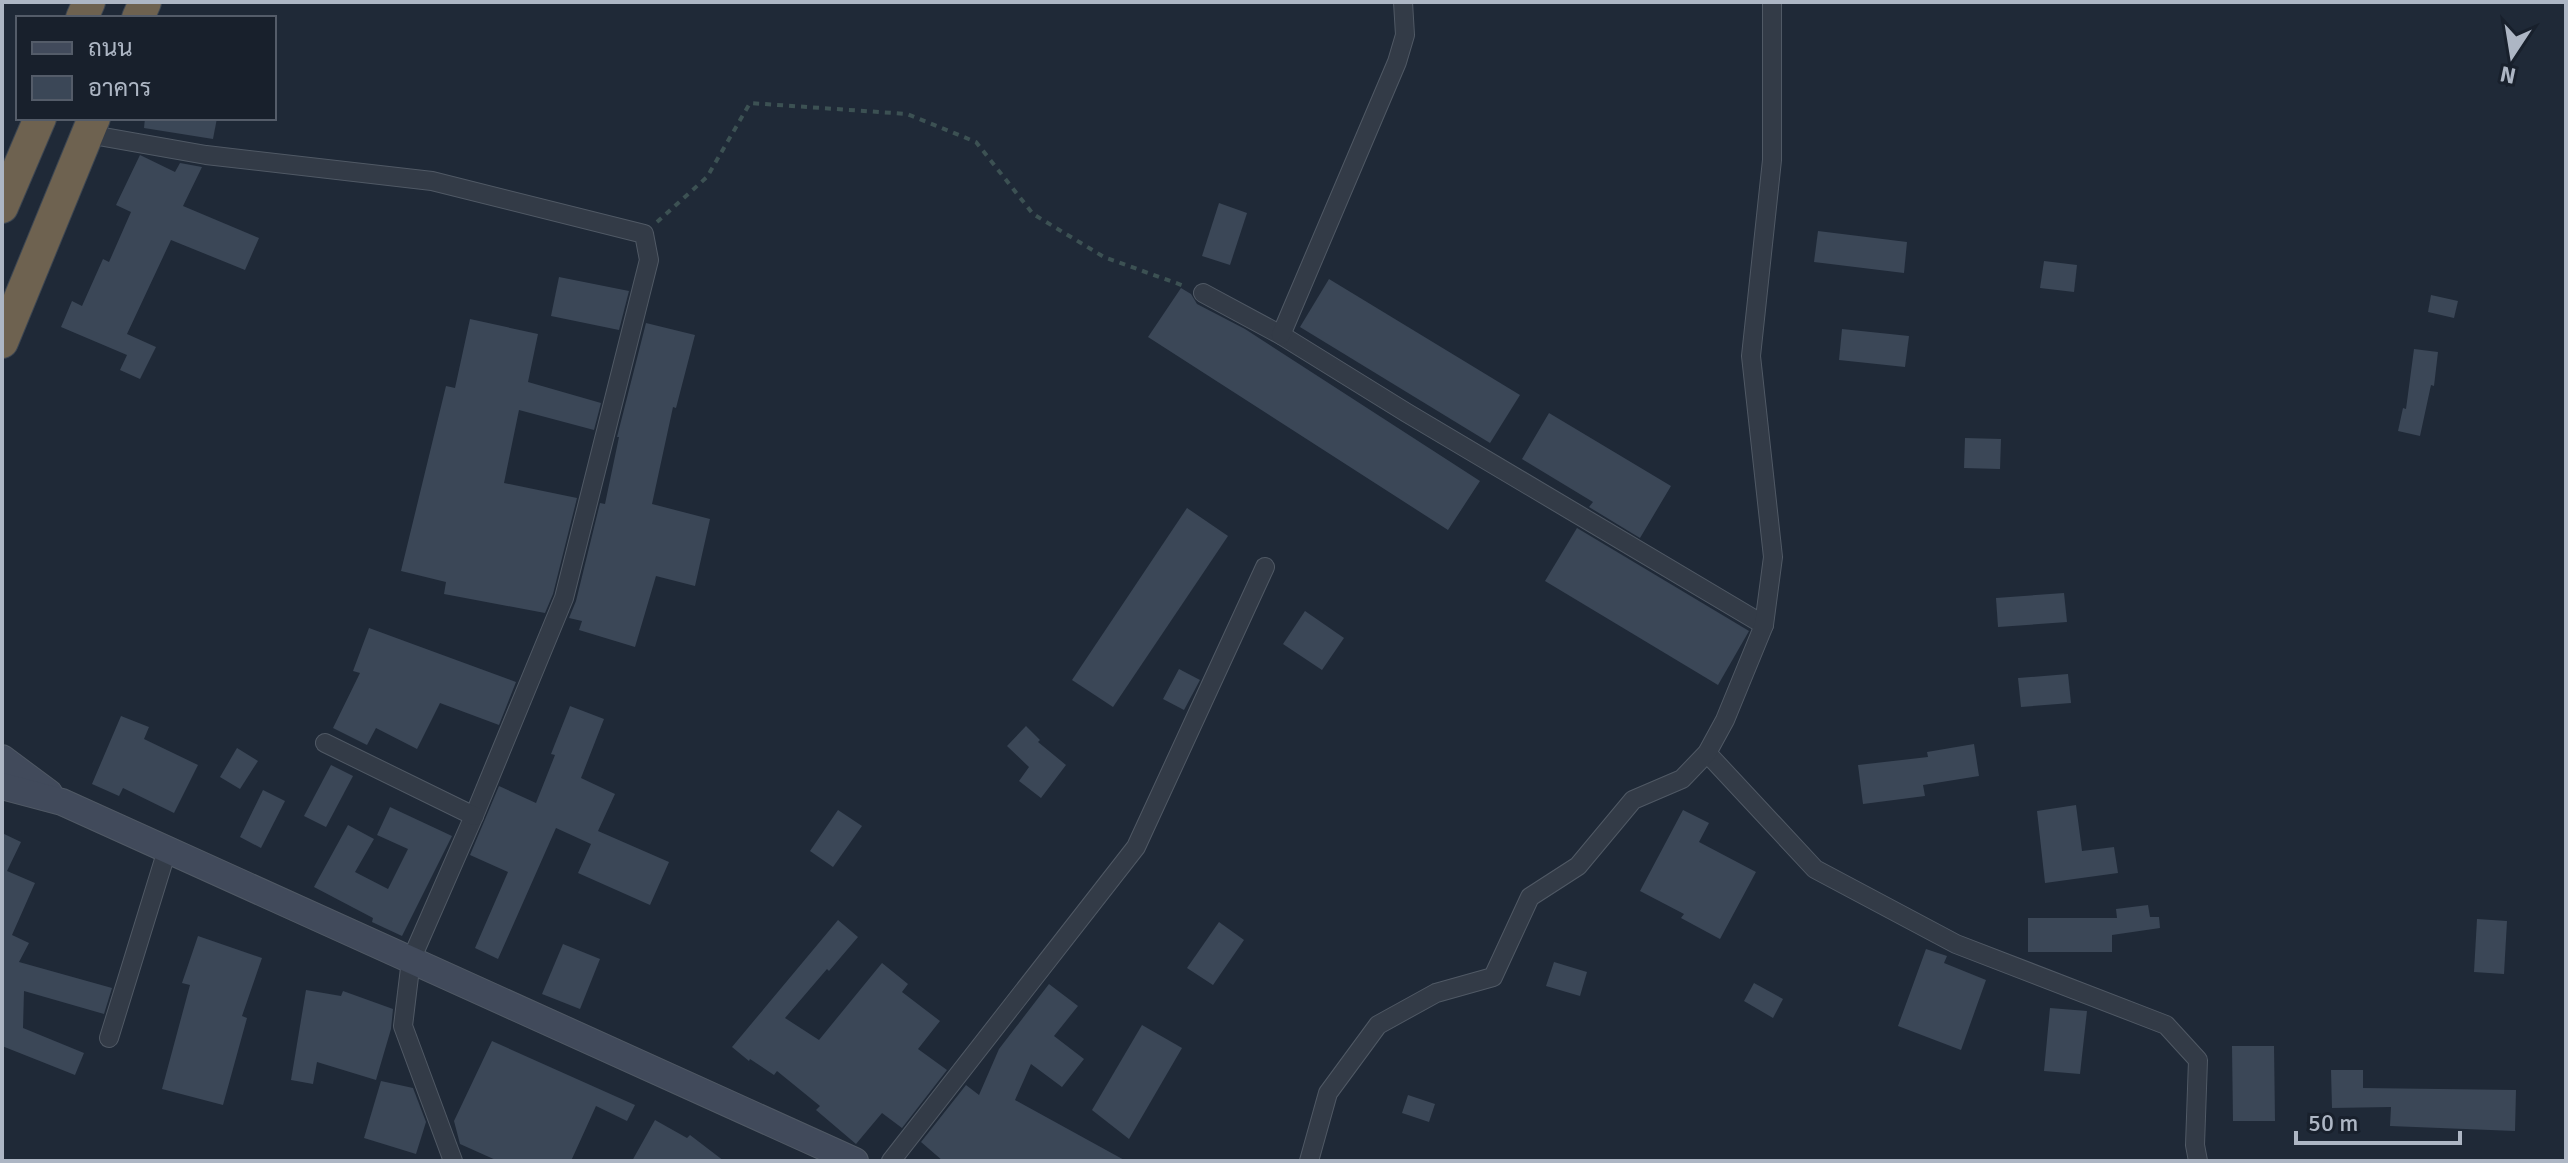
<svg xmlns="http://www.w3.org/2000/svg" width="2568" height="1163" viewBox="0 0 2568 1163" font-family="Signika,Sarabun,sans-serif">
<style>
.building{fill:#3b4757}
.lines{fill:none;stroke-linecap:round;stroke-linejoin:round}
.street-casing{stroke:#505965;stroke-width:20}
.secondary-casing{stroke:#505965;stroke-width:28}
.highway-casing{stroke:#3d4652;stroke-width:34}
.path{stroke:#3c5153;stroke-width:4;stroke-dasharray:6 6;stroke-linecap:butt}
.street{stroke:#333b47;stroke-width:18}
.secondary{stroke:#414a5b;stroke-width:26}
.highway{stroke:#6e6250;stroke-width:32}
</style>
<rect width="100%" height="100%" fill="#1f2937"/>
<g class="building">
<polygon points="145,118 217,118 213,139 144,128"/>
<polygon points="140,155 175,172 180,163 202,167 183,206 259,238 245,270 171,240 127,334 156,347 140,379 120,370 127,355 61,327 72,301 82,306 103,259 109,262 131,212 116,205"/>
<polygon points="1219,203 1247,213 1230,265 1202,256"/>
<polygon points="1818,231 1907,242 1904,273 1814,262"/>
<polygon points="2044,261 2077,265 2074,292 2040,288"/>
<polygon points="559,277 629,291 619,330 551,316"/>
<polygon points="1329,279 1520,395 1490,443 1300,327"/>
<polygon points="1181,288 1191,294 1197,304 1245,329 1480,481 1448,530 1148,337"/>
<polygon points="2431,295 2458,301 2454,318 2428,312"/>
<polygon points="470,319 538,334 528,382 601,403 594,430 519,410 504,483 577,498 553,594 545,613 444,594 446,582 401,571 446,386 455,388"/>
<polygon points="646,323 695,335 676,408 673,407 652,504 710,519 695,586 656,576 635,647 579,630 582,621 569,618 576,601 600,503 605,504 619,437 617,437"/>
<polygon points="1842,329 1909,336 1905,367 1839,360"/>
<polygon points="2414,349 2438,352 2434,386 2431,385 2420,436 2398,431 2403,408 2406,409"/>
<polygon points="1549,413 1671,486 1640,538 1589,507 1593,502 1522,459"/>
<polygon points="1965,438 2001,439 2000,469 1964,468"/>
<polygon points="1187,508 1228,536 1113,707 1072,680"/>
<polygon points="1577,528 1749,631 1718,685 1545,581"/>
<polygon points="2064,593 2067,622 1998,627 1996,598"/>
<polygon points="1305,611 1344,638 1322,670 1283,644"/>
<polygon points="369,628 516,682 499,725 440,703 417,749 376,728 367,745 333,728 360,673 353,671"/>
<polygon points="1179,669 1200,680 1184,710 1163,699"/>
<polygon points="2068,674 2071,703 2021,707 2018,678"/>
<polygon points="570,706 604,719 581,778 615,794 598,831 669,862 650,905 578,873 591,844 556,828 498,959 475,948 508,872 470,855 499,786 536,803 555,755 551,754"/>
<polygon points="121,716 149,727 144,739 198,765 174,813 123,788 119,796 92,784"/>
<polygon points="1026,726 1040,740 1038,742 1066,765 1041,798 1019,781 1029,767 1007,746"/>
<polygon points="1974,744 1979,776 1923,785 1925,796 1863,804 1858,765 1928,757 1927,752"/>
<polygon points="237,748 258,761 240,789 220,777"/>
<polygon points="331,765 353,776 326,827 304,816"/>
<polygon points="263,790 285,801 261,848 240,837"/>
<polygon points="2076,805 2082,851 2114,847 2118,873 2045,883 2037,811"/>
<polygon points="390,807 452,836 402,936 372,922 373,918 314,887 348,825 374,839 355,872 388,889 408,849 377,835"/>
<polygon points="838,810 862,826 833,867 810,851"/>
<polygon points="1683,810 1709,823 1699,842 1756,872 1720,939 1681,918 1684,914 1640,891"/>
<polygon points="2,833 21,842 7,871 35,883 12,935 29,943 19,962 112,988 104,1014 24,991 23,1028 84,1053 75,1075 2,1046"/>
<polygon points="2148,905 2150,917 2159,917 2160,928 2112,935 2112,952 2028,952 2028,918 2117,918 2116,909"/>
<polygon points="2477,919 2507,921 2504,974 2474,972"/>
<polygon points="838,920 858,937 829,971 827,969 785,1018 819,1040 882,963 908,984 902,992 940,1021 918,1049 947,1070 902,1128 882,1113 856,1144 816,1110 820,1106 777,1071 774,1075 750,1059 749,1061 732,1047"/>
<polygon points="1219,922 1244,940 1213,985 1187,968"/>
<polygon points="198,936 262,958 242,1016 247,1018 223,1105 162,1089 190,985 182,983"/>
<polygon points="563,944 600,959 580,1009 542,994"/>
<polygon points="1926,949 1947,956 1944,963 1986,980 1961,1050 1898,1026"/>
<polygon points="1554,962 1587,972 1580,996 1546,986"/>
<polygon points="1754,983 1783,999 1773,1018 1744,1001"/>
<polygon points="1049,984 1078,1006 1054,1036 1084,1059 1062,1087 1031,1064 1015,1100 1126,1161 943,1161 921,1142 966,1085 979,1095 999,1049"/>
<polygon points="306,990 341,996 343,991 393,1009 391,1029 376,1080 317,1062 313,1084 291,1080"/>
<polygon points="2050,1008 2087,1011 2080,1074 2044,1071"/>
<polygon points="1142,1025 1182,1048 1129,1139 1092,1110"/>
<polygon points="492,1041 635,1105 627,1121 596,1106 571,1161 498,1161 460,1144 454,1121"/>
<polygon points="2232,1046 2274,1046 2275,1121 2233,1121"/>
<polygon points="2331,1070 2363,1070 2363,1088 2516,1090 2515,1131 2390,1126 2391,1107 2332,1108"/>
<polygon points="381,1081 413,1088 426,1122 416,1154 364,1138"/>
<polygon points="1408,1095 1435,1104 1429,1122 1402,1113"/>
<polygon points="655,1120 687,1138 690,1135 724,1161 632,1161"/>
</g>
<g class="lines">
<g class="street-casing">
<g id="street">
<polyline points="87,134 206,155 432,181 644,234 649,260 564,598 474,816 411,960 403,1026 453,1161"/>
<polyline points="1203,293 1281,335 1407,413 1764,625"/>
<polyline points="1281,335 1397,62 1405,35 1403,2"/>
<polyline points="325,743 474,816"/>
<polyline points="1707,753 1815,869 1956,944 2166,1025 2198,1060 2195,1145 2198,1161"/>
<polyline points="109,1038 167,850"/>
<polyline points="891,1161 1136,847 1265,567"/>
<polyline points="1309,1161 1328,1093 1378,1025 1436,993 1493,977 1530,897 1578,866 1633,800 1682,779 1707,753 1725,720 1764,625 1773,557 1751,356 1772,160 1772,2"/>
</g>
</g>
<g class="secondary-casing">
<g id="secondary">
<polyline points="2,758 49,793"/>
<polyline points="2,786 62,802 855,1161"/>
</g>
</g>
<g class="highway-casing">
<g id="highway">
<polyline points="82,18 89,2"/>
<polyline points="138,18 145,2"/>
<polyline points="2,207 40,118"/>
<polyline points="2,342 94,118"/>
</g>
</g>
<polyline class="path" points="657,222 707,177 750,103 907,114 976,142 1033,214 1104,257 1187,287"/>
<use href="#street" class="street"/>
<use href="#secondary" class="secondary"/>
<use href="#highway" class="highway"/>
</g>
<rect width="2568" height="1163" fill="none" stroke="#adb6c4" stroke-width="8"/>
<rect x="16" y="16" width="260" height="104" fill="#18202c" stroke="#545c69" stroke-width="2"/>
<rect x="32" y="42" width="40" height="12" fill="#414a5b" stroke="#545c69" stroke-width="2"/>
<text x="88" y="56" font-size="24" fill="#adb6c4">ถนน</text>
<rect x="32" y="76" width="40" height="24" fill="#3b4757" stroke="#545c69" stroke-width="2"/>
<text x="88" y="96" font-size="24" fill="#adb6c4">อาคาร</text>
<g transform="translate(2512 56) rotate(192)" stroke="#18202c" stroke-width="6" paint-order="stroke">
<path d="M0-6L14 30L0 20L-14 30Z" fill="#adb6c4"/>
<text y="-12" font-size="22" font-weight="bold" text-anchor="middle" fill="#adb6c4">N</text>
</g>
<path d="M2296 1131v12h164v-12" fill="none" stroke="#adb6c4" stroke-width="4"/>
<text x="2308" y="1131" font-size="24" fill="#adb6c4" stroke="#18202c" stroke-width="6" paint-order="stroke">50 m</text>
</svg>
